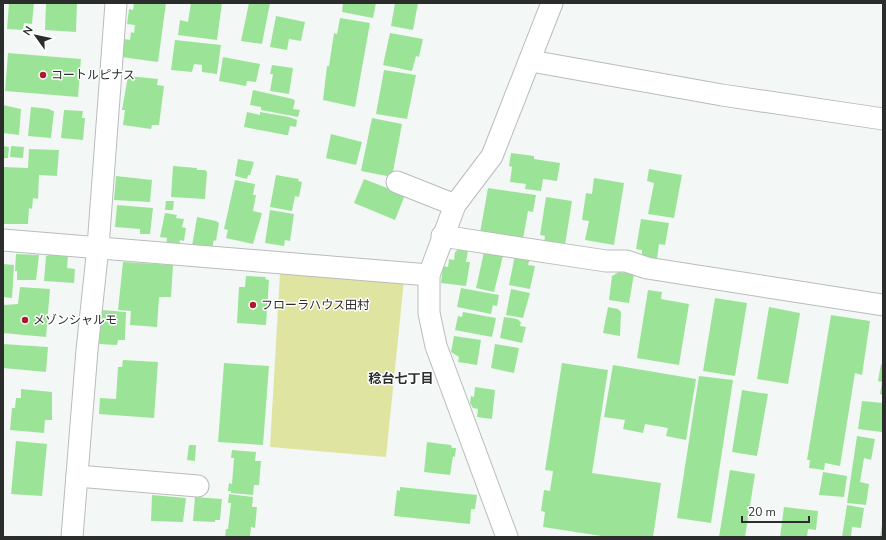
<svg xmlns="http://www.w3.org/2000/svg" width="886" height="540" viewBox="0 0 886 540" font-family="'Nunito Sans','Noto Sans JP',sans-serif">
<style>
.green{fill:#dfe5a0}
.building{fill:#9be497}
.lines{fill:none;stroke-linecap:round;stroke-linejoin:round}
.street-casing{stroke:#b8bdbb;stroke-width:23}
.street{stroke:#fff;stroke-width:21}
.poi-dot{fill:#ae1932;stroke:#fff;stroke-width:1.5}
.labels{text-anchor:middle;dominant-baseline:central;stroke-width:3;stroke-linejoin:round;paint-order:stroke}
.poi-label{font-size:12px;fill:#2b2c2c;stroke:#fff;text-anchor:start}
.neighbourhood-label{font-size:13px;font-weight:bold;fill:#2b2c2c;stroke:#fff}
</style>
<rect width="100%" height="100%" fill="#f3f8f6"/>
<polygon class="green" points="280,273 404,280 386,457 270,447"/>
<g class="building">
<polygon points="9,3 34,3 32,24 24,23 23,30 7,29"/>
<polygon points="46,3 77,3 76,32 45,30"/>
<polygon points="134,3 166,3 158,62 121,57 124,39 130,40 131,32 134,33 135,25 127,24 129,9 133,10"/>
<polygon points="191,3 222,3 217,40 178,35 180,20 188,22"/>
<polygon points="249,3 270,3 262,44 241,41"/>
<polygon points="343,3 376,3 373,18 342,12"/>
<polygon points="395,3 418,3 413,30 391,26"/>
<polygon points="276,16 305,22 301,41 289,39 287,50 270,47"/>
<polygon points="340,18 370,23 355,107 323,100 327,66 329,66 334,33 337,34"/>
<polygon points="390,33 423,39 419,57 416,56 412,71 383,65"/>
<polygon points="175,40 221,45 217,74 202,72 202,65 194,64 192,72 171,70"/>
<polygon points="8,53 81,59 78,97 5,91"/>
<polygon points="223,57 260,64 256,82 247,81 246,86 219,81"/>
<polygon points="272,65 293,68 289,94 270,91 273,74 270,74"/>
<polygon points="384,70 416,75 407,119 376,114"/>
<polygon points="128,76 158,79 157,85 164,86 159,125 152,125 151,129 123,125 125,110 122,110"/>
<polygon points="253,90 293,99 295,101 293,109 300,110 298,117 261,110 261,107 250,105"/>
<polygon points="3,105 21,109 19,135 3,133"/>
<polygon points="31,107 50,109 50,110 54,111 51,138 28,136"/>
<polygon points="64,110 83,111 82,118 85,118 83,140 61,138"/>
<polygon points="247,112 260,115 260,112 289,117 297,120 296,127 290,126 288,135 286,135 244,127"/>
<polygon points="372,118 402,124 392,177 361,171"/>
<polygon points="331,134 362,142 356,165 326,158"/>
<polygon points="3,146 9,147 8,158 3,158"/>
<polygon points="11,146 24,147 23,158 10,157"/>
<polygon points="29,149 59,150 57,176 39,175 38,199 33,198 32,209 29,208 28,224 3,224 4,167 28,168"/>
<polygon points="511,153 534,156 534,159 560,163 557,181 543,179 541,191 525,189 526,184 510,182 512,167 509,166"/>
<polygon points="238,159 254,162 250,175 248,175 247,179 235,176"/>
<polygon points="173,166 197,168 197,170 205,170 207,172 205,199 171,197"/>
<polygon points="649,169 682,175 674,218 648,214 654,183 647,181"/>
<polygon points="276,175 299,179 298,181 302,182 299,197 295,196 292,211 270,207"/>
<polygon points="116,176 152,180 150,202 114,200"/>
<polygon points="594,178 624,183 614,245 585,240 589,221 582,220 586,193 592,194"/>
<polygon points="364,179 405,195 395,220 354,203"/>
<polygon points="235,180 255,184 253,195 256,195 253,211 262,213 253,244 226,238 228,230 224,229"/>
<polygon points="488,188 536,195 533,212 528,211 523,239 480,233"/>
<polygon points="546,197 572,201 565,245 544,242 545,236 540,235"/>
<polygon points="166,201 174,201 173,210 165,210"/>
<polygon points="117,205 153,208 150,234 140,234 140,229 115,227"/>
<polygon points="270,210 294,214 290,241 285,240 284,246 265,243"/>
<polygon points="165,213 177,215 176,218 184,219 182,227 186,228 184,241 180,240 179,246 166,244 167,238 160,237"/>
<polygon points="197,217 216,221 219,223 216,241 214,240 212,249 192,246"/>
<polygon points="641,219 669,223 665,245 659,244 657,259 642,256 642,250 636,249"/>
<polygon points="459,249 468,250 466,262 470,262 466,286 441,283 443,266 448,267 449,259 454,260 455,252"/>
<polygon points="484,252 503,256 494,292 476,288"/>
<polygon points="16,254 39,255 36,280 17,280 17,271 15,271"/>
<polygon points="53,254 68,255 67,268 75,269 74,283 44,281 46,256"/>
<polygon points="515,255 530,258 528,265 535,266 530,289 509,285"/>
<polygon points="123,262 173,265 171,297 159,297 157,327 130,325 131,311 118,310"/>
<polygon points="3,264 14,265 12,298 3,297"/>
<polygon points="619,272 634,274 629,303 609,300 612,276"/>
<polygon points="246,276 266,277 265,279 269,280 266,325 237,323 239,287 245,287"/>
<polygon points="20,287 50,289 46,337 3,333 3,305 18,304"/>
<polygon points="461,288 499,295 497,306 493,305 491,314 457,307"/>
<polygon points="511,289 530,293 523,318 506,315"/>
<polygon points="648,290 662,292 661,299 689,304 679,365 637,358"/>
<polygon points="715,298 747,303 735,376 703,371"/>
<polygon points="608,307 618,309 621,312 620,336 603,333"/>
<polygon points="769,307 800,313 788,384 757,379"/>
<polygon points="102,310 126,312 125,340 118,340 117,345 99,344"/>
<polygon points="463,312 496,318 492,337 455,330 458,316 462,317"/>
<polygon points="831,315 870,321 862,375 855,373 840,466 825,463 824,470 809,468 810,460 807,460"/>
<polygon points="504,317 517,319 521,322 520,326 526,327 522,343 500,338"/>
<polygon points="454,336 481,340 477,365 458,362 459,357 451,352"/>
<polygon points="3,344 48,347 46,372 3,368"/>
<polygon points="495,344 519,348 514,373 491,368"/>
<polygon points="123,360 158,362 154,418 99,414 100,398 116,399 118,367 122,367"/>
<polygon points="224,363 269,366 263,445 218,442"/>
<polygon points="562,363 608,370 592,473 661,483 653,537 608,537 543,527 545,512 541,511 544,490 550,491 553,471 545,470"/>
<polygon points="881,364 883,365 883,395 880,394 882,382 878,381"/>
<polygon points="613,365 696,379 686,440 666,436 668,428 645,424 643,433 623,429 625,420 604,417"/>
<polygon points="699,376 733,380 711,523 677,518"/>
<polygon points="475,387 495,390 492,419 477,417 478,409 473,408 470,403 471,396 474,397"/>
<polygon points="21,389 52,392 52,420 45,420 44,433 10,430 12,408 15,408 16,398 21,398"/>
<polygon points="742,390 768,394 757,456 732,452"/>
<polygon points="862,401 883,403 882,432 858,429"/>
<polygon points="857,436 875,439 871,460 864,458 860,482 869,484 866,505 847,503"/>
<polygon points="16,441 47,444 42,496 11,494"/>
<polygon points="427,442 451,445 452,448 456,448 455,457 453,456 450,475 424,472"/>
<polygon points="189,445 196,445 195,461 187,460"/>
<polygon points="232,450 256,452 255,461 261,461 259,485 254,485 253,495 231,493 231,491 228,491 229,483 232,484 234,458 231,458"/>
<polygon points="730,470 755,474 745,537 719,537"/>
<polygon points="823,472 847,476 844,497 819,495"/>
<polygon points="400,487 477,495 475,509 471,509 470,524 394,516 397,490 400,491"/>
<polygon points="229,494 253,497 252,507 257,507 255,528 251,527 250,537 225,537 226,529 228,529 231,503 228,503"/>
<polygon points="152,495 186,498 183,522 151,521"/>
<polygon points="195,497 222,499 220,520 215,520 215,522 193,521"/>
<polygon points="847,505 864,508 861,528 852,527 851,537 842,537"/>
<polygon points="784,507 818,511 816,530 808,529 807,537 780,537"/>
<polygon points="882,525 883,537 880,537"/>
</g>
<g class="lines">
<g class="street-casing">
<g id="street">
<polyline points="531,61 722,95 883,119"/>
<polyline points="397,182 455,205"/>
<polyline points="442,236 606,261 626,261 647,268 883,305"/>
<polyline points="3,240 429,275"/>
<polyline points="77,476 198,486"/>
<polyline points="72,537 87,350 98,247 116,3"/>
<polyline points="507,537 436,346 429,313 429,275 455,205 492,156 552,3"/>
</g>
</g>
<use href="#street" class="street"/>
</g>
<g class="poi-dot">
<circle cx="43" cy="75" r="4"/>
<circle cx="253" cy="305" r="4"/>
<circle cx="25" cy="320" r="4"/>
</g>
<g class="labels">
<g class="poi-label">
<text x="51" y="75">コートルピナス</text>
<text x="261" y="305">フローラハウス田村</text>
<text x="33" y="320">メゾンシャルモ</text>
</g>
<g class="neighbourhood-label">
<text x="401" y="379">稔台七丁目</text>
</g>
</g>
<rect width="886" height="540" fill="none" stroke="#2b2c2c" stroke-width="8"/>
<g transform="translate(36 36) rotate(303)" stroke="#ffffff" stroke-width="3" paint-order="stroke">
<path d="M0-3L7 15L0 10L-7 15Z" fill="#2b2c2c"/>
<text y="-6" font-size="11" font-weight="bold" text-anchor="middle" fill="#2b2c2c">N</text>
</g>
<path d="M742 516v6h67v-6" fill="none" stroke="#2b2c2c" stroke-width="2"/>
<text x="748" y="516" font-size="12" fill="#2b2c2c" stroke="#ffffff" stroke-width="3" paint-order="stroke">20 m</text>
</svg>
